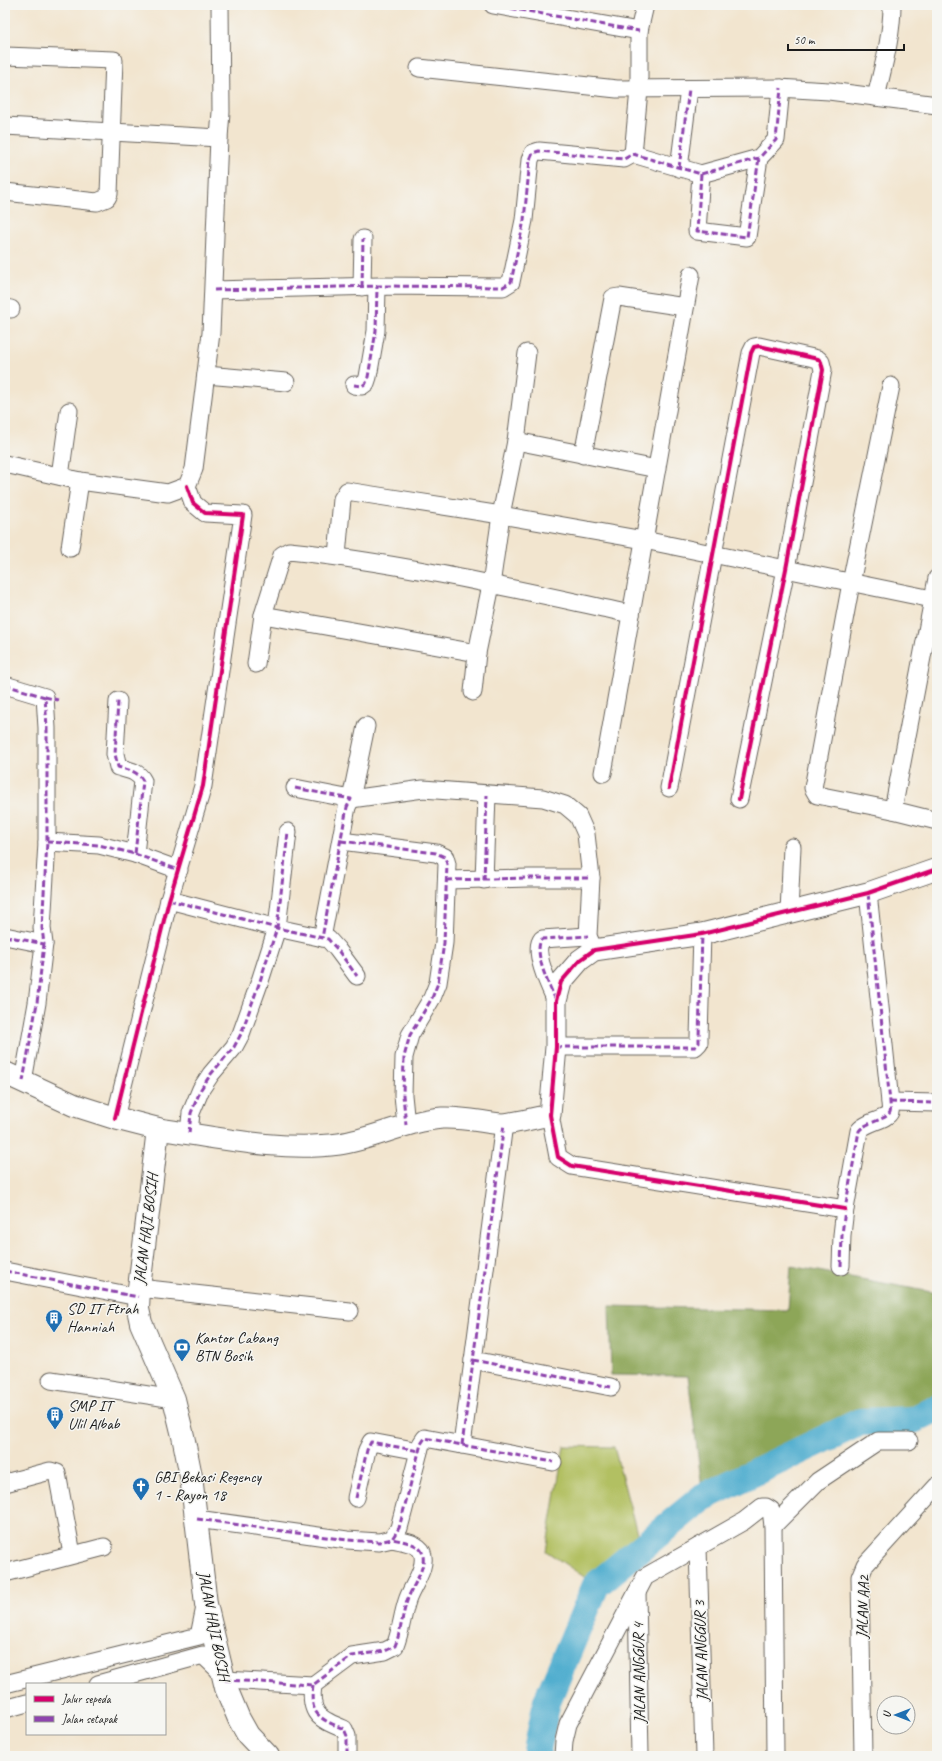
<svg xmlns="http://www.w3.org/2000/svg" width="942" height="1761" viewBox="0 0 942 1761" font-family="Caveat,sans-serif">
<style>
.green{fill:#b2c062;stroke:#676e3f}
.forest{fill:#8da658;stroke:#54613a}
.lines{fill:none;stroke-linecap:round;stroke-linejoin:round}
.river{stroke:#51aecf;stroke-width:28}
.minor-casing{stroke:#67625b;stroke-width:19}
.tertiary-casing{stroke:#67625b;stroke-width:23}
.secondary-casing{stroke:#67625b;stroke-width:24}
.minor{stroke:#fff;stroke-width:17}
.tertiary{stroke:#fff;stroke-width:21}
.secondary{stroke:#fff;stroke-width:22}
.quiet{stroke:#8e44ad;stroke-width:3;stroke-dasharray:6 3;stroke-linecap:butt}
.cycleway-casing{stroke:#f6f6f2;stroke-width:6}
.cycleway{stroke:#d6006c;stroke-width:4}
.labels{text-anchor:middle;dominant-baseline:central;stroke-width:3;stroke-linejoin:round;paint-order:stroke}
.street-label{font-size:16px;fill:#1c1c1c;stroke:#f6f6f2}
.poi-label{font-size:16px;fill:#1c1c1c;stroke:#f6f6f2;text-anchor:start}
</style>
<rect width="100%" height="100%" fill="#f6f6f2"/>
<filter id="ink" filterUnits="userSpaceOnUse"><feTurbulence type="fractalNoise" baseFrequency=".025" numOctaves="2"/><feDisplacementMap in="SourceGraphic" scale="8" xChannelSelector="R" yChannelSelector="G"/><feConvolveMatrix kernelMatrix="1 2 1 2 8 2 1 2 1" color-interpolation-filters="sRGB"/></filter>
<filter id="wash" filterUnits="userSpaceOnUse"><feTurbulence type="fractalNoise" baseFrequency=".012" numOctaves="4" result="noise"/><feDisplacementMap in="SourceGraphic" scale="16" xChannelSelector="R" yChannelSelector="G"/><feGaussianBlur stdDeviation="0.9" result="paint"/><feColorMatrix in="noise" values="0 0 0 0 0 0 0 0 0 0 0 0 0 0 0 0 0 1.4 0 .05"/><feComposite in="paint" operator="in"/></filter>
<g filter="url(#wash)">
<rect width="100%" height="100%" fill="#f2e5cf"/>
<polygon class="green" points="564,1446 614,1447 641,1548 596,1585 546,1551"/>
<polygon class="forest" points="791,1266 937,1293 937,1408 913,1420 860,1422 703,1497 688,1376 611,1375 609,1306 788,1310"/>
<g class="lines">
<polyline class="river" points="536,1756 547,1701 596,1585 703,1497 860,1422 913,1420 937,1408"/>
</g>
</g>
<g filter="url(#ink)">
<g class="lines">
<g class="minor-casing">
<g id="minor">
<polyline points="493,5 639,31"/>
<polyline points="5,56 114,60 109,194 107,198 97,202 5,192"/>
<polyline points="419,68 617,89 778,88 829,91 937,105"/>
<path d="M876,97C883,67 892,36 892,5"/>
<polyline points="5,126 219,138"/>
<polyline points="633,154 701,174 759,158 776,140 781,88"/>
<polyline points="633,154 639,90 639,31 645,5"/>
<polyline points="679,168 689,89"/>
<polyline points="701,174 697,231 747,237 759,158"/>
<polyline points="362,287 363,239"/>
<polyline points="214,290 380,286 503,287 511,282 524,220 530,160 533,153 539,151 624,159 633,154"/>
<polyline points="5,308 11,309"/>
<polyline points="206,375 286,382"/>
<polyline points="354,385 362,386 366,383 368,377 376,331 377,287"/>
<polyline points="891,386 851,583 813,788 817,795 893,810 937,578"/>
<polyline points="516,441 657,469"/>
<polyline points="583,455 613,298 619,297 685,307"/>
<polyline points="5,464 80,481 168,493 187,486 194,469 211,333 219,138 221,112 220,5"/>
<polyline points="60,476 69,411"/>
<polyline points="70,548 80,481"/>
<polyline points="337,556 342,499 347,491 353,492 501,515 644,540 937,600"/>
<polyline points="263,615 477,653"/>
<path d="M256,664L263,615L282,555L289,551C404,563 518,590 631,614"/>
<polyline points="5,685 45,697 47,728 47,842 42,928 44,944 37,1003 23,1081"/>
<polyline points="473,692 477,653 491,585 501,515 516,441 527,353"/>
<polyline points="603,773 691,275"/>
<polyline points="295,788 351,799 423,789 543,798 565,805 578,816 586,834 591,878 588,936 594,950"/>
<polyline points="669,788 751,353 754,347 759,346 818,359 821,362 823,370 786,569 739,799"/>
<polyline points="893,810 937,821"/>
<polyline points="341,841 436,853 445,857 447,864 444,943 438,983 432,998 410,1035 404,1057 403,1095 406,1125"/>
<path d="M47,842L99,845L135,854L143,781C138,771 128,770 118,767L115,754L118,701"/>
<polyline points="135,854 179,870"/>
<polyline points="447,880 529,878 591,878"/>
<polyline points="484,880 487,795"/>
<polyline points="169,900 277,928 328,939 337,949 357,976"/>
<polyline points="789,912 792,847"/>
<polyline points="5,936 44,944"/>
<polyline points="322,938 347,807 351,799 366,726"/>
<path d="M556,1001C550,988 532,951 542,939L588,936"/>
<polyline points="556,1047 695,1047 699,1043 699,1037 702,934"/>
<polyline points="890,1102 937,1103"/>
<polyline points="550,1115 558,1157 572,1166 845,1209"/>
<polyline points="115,1118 169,900 203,786 243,515 205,513 193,503 187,486"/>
<polyline points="189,1133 191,1113 201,1089 211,1074 234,1047 241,1034 260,981 277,928 288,832"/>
<path d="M841,1266L842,1235L845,1209L859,1131C865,1122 887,1120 890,1112C891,1109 890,1105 890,1102L868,893"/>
<polyline points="5,1271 138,1297"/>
<polyline points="139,1288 350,1311"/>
<polyline points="473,1360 611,1387"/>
<polyline points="51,1380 174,1399"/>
<polyline points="462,1445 504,1124"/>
<polyline points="5,1483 50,1471 57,1473 72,1554"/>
<polyline points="356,1498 367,1450 371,1442 419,1451"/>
<polyline points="197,1519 347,1540 379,1542 392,1539 399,1528 421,1444 425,1438 553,1462"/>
<polyline points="773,1526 818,1481 878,1441 909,1441"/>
<polyline points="698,1547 704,1756"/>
<polyline points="5,1573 104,1547"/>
<polyline points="637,1592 640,1756"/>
<path d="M225,1680L313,1685L352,1656L385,1651L395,1646C401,1631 402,1616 407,1601C411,1587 428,1568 422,1552C418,1543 401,1541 392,1539"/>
<polyline points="5,1684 199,1636 205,1607"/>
<polyline points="98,1684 203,1655 224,1675"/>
<path d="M313,1685C309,1714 319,1719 344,1729L347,1736V1756"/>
<polyline points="5,1709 27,1703"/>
<polyline points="563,1756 564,1741 568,1724 645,1577 744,1521 762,1507 766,1507 771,1510 773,1526 775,1756"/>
<polyline points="863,1756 860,1577 865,1565 937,1486"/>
</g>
</g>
<g class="tertiary-casing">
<path id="tertiary" d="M158,1129C216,1137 280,1152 339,1144C374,1139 406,1121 442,1118C462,1117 482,1122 502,1124C512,1124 538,1117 550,1115L556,1047V1001L561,982L580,960L594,950L702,934L868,893L937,869"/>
</g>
<g class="secondary-casing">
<polyline id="secondary" points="5,1073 74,1105 115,1118 158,1129 139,1288 138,1309 141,1323 174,1399 183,1436 191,1476 206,1604 226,1688 239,1719 248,1735 268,1756"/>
</g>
<use href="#minor" class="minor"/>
<use href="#tertiary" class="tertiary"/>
<use href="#secondary" class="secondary"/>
<g class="quiet">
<polyline points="493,5 639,31"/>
<polyline points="679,168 689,89"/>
<polyline points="701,174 697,231 747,237 759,158"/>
<polyline points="362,287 363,239"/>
<polyline points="214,290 380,286 503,287 511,282 524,220 530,160 533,153 539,151 624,159 633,154 701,174 759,158 776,140 781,88"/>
<polyline points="354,385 362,386 366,383 368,377 376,331 377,287"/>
<polyline points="5,685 45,697 47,728 47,842 42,928 44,944 37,1003 23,1081"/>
<polyline points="45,697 58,700"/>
<polyline points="295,788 351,799 347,807 322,938"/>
<polyline points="341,841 436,853 445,857 447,864 444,943 438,983 432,998 410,1035 404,1057 403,1095 406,1125"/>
<path d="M47,842L99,845L135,854L143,781C138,771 128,770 118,767L115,754L118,701"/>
<polyline points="135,854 179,870"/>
<polyline points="447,880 529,878 591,878"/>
<polyline points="484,880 487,795"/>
<polyline points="169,900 277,928 328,939 337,949 357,976"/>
<polyline points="5,936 44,944"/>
<path d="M556,1000C550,988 532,951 542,939L588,936"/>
<polyline points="556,1047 695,1047 699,1043 699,1037 702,934"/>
<polyline points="890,1102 937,1103"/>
<polyline points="189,1133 191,1113 201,1089 211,1074 234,1047 241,1034 260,981 277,928 288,832"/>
<path d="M841,1266L842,1235L845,1209L859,1131C865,1122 887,1120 890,1112C891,1109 890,1105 890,1102L868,893"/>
<polyline points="5,1271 138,1297"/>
<polyline points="473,1360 611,1387"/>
<polyline points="462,1445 504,1124"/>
<polyline points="356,1498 367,1450 371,1442 419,1451"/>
<polyline points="197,1519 347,1540 379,1542 392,1539 399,1528 421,1444 425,1438 553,1462"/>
<path d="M225,1680L313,1685L352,1656L385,1651L395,1646C401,1631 402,1616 407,1601C411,1587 428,1568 422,1552C418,1543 401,1541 392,1539"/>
<path d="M313,1685C309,1714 319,1719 344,1729L347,1736V1756"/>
</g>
<g class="cycleway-casing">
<g id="cycleway">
<polyline points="669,788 751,353 754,347 759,346 818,359 821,362 823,370 786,569 739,799"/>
<polyline points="115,1118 169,900 203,786 243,515 205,513 193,503 187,486"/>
<polyline points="845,1209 572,1166 558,1157 550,1115 556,1047 556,1001 561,982 580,960 594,950 702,934 868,893 937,869"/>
</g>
</g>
<use href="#cycleway" class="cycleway"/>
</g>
</g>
<defs>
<g id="building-pin" transform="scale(0.9)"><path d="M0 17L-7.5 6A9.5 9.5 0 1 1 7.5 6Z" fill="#1f6fb2" stroke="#f6f6f2"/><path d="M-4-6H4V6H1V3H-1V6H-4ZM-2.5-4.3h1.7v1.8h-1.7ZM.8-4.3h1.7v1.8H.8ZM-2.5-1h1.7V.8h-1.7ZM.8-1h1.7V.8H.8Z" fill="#fff"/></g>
<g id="bank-pin" transform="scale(0.9)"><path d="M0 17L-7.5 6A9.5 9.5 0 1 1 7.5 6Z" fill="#1f6fb2" stroke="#f6f6f2"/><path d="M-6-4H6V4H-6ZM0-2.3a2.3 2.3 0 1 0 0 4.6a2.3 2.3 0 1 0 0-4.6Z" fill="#fff"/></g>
<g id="church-pin" transform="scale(0.9)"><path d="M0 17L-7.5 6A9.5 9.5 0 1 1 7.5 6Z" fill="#1f6fb2" stroke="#f6f6f2"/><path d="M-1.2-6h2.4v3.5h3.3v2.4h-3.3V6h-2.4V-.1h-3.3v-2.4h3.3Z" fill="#fff"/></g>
</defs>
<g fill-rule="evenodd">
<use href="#building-pin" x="54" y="1318"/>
<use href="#bank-pin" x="182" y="1347"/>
<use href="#building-pin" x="55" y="1415"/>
<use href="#church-pin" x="141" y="1486"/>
</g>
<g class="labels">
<g class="street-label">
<text transform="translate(146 1229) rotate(-83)">JALAN HAJI BOSIH</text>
<text transform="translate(863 1607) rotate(-88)">JALAN AA2</text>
<text transform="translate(214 1626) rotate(79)">JALAN HAJI BOSIH</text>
<text transform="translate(701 1651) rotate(-92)">JALAN ANGGUR 3</text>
<text transform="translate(639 1673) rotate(-91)">JALAN ANGGUR 4</text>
</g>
<g class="poi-label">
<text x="67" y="1309">SD IT Ftrah<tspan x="67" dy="18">Hanniah</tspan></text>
<text x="195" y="1338">Kantor Cabang<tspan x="195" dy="18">BTN Bosih</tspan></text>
<text x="68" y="1406">SMP IT<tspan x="68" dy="18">Ulil Albab</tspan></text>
<text x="154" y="1477">GBI Bekasi Regency<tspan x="154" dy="18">1 - Rayon 18</tspan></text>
</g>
</g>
<rect width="942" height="1761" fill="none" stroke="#f6f6f2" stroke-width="20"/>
<rect x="26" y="1683" width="140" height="52" fill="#f6f6f2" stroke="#9f9f9c"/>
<rect x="34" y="1696" width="20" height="6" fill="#d6006c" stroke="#9f9f9c"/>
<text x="62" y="1703" font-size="12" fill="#1c1c1c">Jalur sepeda</text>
<rect x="34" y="1716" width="20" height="6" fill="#8e44ad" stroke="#9f9f9c"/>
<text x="62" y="1723" font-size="12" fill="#1c1c1c">Jalan setapak</text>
<g transform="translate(896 1715) rotate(270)"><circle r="19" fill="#f6f6f2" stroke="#9f9f9c"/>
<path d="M0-3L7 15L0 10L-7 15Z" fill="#1f6fb2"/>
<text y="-6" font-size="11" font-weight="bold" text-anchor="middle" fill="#1c1c1c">U</text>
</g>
<path d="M788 44v6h116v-6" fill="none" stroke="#1c1c1c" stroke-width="2"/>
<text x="794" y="44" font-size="12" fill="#1c1c1c" stroke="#f6f6f2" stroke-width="3" paint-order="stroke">50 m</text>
</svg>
